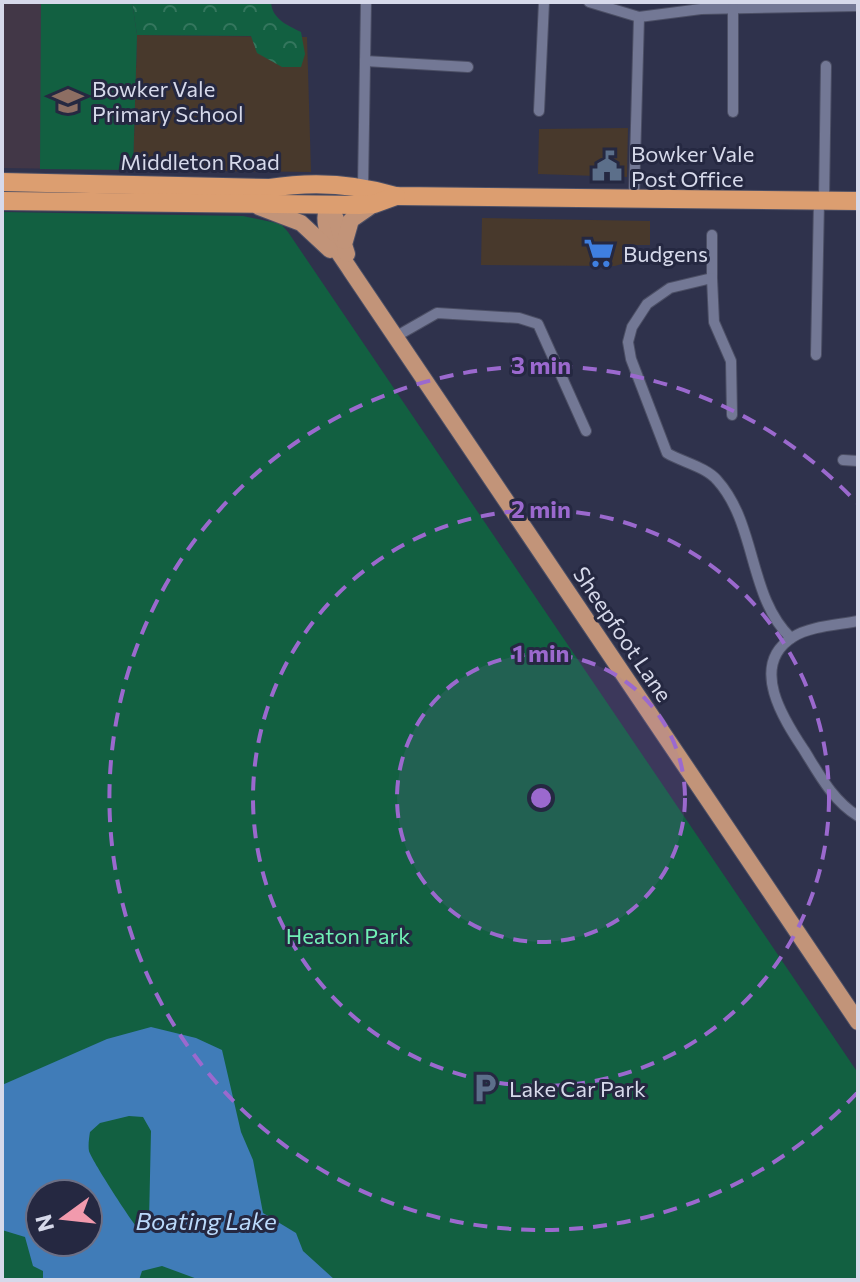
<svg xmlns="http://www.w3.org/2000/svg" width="860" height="1282" viewBox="0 0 860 1282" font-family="Commissioner,sans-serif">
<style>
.commercial{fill:#48392c}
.education{fill:#423747}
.forest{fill:url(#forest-crowns)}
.park{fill:#126041;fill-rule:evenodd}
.water{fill:#407cb8;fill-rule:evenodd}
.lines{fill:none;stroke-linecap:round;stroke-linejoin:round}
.minor-casing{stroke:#4c4f65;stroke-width:12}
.primary-casing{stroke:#4c4f65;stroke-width:18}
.trunk-casing{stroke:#4c4f65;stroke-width:20}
.minor{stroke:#737895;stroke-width:10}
.primary{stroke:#c29479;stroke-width:16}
.trunk{stroke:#dc9e70;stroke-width:18}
.ring{fill:none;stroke:#9b69ce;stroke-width:4;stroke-dasharray:14 10}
.labels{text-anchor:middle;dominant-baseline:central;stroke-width:6;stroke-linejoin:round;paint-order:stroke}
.poi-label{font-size:22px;fill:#d6d9ea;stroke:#252841;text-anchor:start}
.street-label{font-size:22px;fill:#d6d9ea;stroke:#252841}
.park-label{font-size:22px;fill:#70f0b5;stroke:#252841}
.water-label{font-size:24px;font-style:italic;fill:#bad9fa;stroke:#252841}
.centre{fill:#9b69ce;stroke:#252841;stroke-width:4}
.ring-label{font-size:24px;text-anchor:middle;font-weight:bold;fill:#9b69ce;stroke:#252841;stroke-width:6;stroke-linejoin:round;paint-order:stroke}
</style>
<defs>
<pattern id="forest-crowns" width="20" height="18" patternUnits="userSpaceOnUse" patternTransform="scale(2)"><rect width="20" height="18" fill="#126041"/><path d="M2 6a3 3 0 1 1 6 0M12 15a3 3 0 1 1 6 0" fill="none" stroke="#34765d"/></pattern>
</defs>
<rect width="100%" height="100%" fill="#2f324c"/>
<g class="commercial">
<polygon points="137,35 307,37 311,172 133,170"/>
<polygon points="628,128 627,177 538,174 539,129"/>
<polygon points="482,218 650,221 650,245 628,245 628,262 615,266 481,265"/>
</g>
<polygon class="education" points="2,2 132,2 137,35 133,170 2,168"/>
<path class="forest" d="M132,2H271C272,19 287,25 301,32L305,54L301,67H282L257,53L251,36L137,35Z"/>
<g class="park">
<polygon points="41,2 132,2 137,35 133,170 40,169"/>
<path d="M2,212L243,216L281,224L288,232L858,1073V1280H2ZM40,1194H88V1242H40Z"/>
</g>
<path class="water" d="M151,1027L196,1038L222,1050L241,1132L253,1160L263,1213L296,1233L303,1251L335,1280H200L162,1266L142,1271L139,1280H43V1271L33,1266L25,1237L2,1230V1085L107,1039ZM129,1116L143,1117L151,1131L149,1221L137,1227C131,1221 91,1159 89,1151C88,1146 89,1138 90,1132L100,1123ZM40,1194H88V1242H40Z"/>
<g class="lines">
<g class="minor-casing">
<g id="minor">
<polyline points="589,2 639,17 701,9 858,6"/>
<polyline points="365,61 468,67"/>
<polyline points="539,111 544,2"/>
<polyline points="733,112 733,8"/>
<polyline points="363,186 366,2"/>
<polyline points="634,198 639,17"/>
<polyline points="824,201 826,66"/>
<polyline points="712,278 712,235"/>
<polyline points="395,337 437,313 519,318 538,324 586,431"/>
<polyline points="816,355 819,201"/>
<path d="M732,415L731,361L714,322L712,278L670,288L647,304L632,327L628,342L631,359L667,453C682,462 706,467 717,480C757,524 748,597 791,638"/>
<polyline points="843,460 858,461"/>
<path d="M858,621C838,625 810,626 793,637C748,665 784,720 804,750C819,774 833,801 858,816"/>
</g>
</g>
<g class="primary-casing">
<g id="primary">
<path d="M328,205C318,229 339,252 351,271L858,1022"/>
<polyline points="328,205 336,219 347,254"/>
<polyline points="259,207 301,223 330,250"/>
<polyline points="345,241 351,220 374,204"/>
</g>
</g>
<g class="trunk-casing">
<g id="trunk">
<path d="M2,182L270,188C312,181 356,184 396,196L858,201"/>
<polyline points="2,201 359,205 374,204 396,196"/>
</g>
</g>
<use href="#minor" class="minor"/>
<use href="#primary" class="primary"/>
<use href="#trunk" class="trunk"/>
</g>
<circle cx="541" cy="798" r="144" fill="#9b69ce" fill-opacity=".12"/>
<g class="ring">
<circle cx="541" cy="798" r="144"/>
<circle cx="541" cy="798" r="288"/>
<path d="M857 1093A432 432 0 1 1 857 503"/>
</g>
<defs>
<g id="school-bare" transform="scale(2.4)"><path d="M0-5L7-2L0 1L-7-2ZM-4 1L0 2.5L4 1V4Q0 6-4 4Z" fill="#8d6e63" stroke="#252841" stroke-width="2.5" paint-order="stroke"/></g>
<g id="civic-bare" transform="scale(2.4)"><path d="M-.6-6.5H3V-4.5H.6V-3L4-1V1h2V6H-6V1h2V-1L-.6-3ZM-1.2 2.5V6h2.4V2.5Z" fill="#5c6f8a" stroke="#252841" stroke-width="2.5" paint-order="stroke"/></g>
<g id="supermarket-bare" transform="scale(2.4)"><path d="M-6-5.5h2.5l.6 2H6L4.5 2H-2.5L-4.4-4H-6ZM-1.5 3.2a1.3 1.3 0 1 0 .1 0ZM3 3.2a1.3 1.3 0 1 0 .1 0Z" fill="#3f7fe0" stroke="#252841" stroke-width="2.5" paint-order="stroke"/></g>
<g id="parking-bare" transform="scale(2.4)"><path d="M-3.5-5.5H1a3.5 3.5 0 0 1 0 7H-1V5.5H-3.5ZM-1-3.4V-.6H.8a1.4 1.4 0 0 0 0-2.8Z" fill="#5c6f8a" stroke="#252841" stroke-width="2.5" paint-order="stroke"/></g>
</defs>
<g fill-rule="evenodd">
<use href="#school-bare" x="68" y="101"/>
<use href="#civic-bare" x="607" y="166"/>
<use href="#supermarket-bare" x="599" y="253"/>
<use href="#parking-bare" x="485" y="1088"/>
</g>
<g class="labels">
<g class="poi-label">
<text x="92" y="88">Bowker Vale<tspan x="92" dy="25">Primary School</tspan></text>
<text x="631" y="153">Bowker Vale<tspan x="631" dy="25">Post Office</tspan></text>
<text x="623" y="253">Budgens</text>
<text x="509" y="1088">Lake Car Park</text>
</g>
<g class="street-label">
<text x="200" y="161">Middleton Road</text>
<text transform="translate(623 634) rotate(56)">Sheepfoot Lane</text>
</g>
<g class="park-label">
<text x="348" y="935">Heaton Park</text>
</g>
<g class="water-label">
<text x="206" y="1220">Boating Lake</text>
</g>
</g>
<circle cx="541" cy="798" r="12" class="centre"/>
<g class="ring-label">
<text x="541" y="374">3 min</text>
<text x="541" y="518">2 min</text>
<text x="541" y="662">1 min</text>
</g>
<rect width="860" height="1282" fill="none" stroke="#d6d9ea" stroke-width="8"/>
<g transform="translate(64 1218) rotate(255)"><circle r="38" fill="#252841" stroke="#6c6f85" stroke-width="2"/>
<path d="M0-6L14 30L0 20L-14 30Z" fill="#f29aad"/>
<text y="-12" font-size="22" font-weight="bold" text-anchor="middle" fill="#d6d9ea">N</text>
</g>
</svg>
